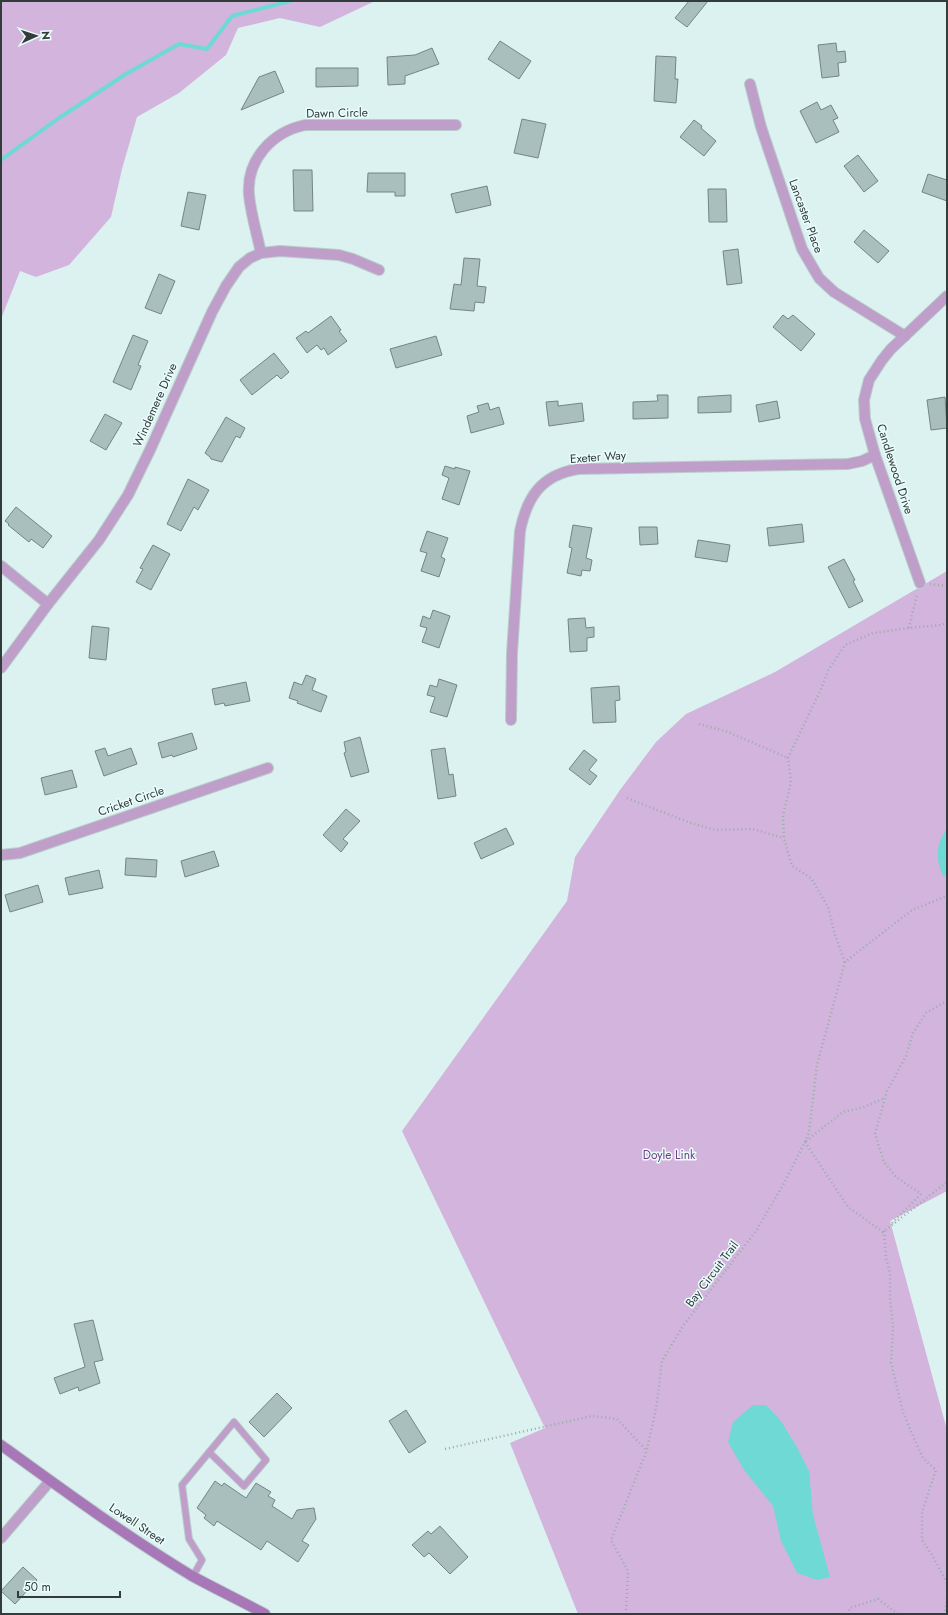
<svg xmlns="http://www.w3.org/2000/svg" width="948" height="1615" viewBox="0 0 948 1615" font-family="Jost,sans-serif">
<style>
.green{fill:#d2b4dd}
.water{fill:#6fd9d5}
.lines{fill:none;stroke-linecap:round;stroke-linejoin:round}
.stream{stroke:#6fd9d5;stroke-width:4}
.building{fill:#a9bfbd;stroke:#718685}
.service-casing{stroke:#b9cecc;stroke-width:8}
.minor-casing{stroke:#b9cecc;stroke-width:12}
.secondary-casing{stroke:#b9cecc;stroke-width:12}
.path{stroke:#9aacaa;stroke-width:2.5;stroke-dasharray:1 3;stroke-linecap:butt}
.service{stroke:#bf9eca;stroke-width:6}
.minor{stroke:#bf9eca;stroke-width:10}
.secondary{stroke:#a877b8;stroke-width:10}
.labels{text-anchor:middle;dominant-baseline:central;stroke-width:3;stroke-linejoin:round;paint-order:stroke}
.street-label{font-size:12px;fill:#323c3b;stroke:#ebfefd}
.park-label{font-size:12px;fill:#733c85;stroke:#ebfefd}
</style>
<rect width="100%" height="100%" fill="#dbf2f0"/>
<g class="green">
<polygon points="1,1 375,1 320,27 280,18 238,28 226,55 179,93 137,117 122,169 111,217 69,265 36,277 20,271 1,319"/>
<polygon points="947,571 947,1191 890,1221 947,1430 947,1614 578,1614 510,1443 545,1428 402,1131 567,901 575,857 620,790 656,742 686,714 775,672"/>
</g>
<g class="water">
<path d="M947,828V877L943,876C935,857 936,845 947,828Z"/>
<polygon points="753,1405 766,1405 781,1421 798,1449 809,1471 813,1515 830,1577 817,1580 797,1573 781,1541 773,1506 744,1470 728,1442 733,1422"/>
</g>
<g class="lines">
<polyline class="stream" points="1,160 59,118 126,74 179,44 207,49 232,16 290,1"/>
</g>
<g class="building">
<polygon points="689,1 708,1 687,27 675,18"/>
<polygon points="500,41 531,61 519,79 488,59"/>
<polygon points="836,43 837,52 845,51 846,62 838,63 839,76 822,78 818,45"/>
<polygon points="432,48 439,64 405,76 405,84 388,85 387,57 415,55"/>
<polygon points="656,56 676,57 675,79 678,79 676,103 654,101"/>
<polygon points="316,68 358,68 358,86 316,87"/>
<polygon points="275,71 284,92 241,110 259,77"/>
<polygon points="817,102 821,110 831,105 838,118 833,120 839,132 816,143 800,111"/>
<polygon points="522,119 546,124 538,158 514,153"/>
<polygon points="694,120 702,126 701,128 716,141 704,156 680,137"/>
<polygon points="858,155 878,181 864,192 844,166"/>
<polygon points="293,170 312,170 313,211 294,211"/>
<polygon points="368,173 405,173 405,196 395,196 395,192 367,192"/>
<polygon points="928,174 947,180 947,201 922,192"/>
<polygon points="487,186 491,205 456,213 451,194"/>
<polygon points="708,189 726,189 727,222 709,222"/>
<polygon points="188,192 206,195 199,230 181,226"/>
<polygon points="864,230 889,251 878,263 854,242"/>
<polygon points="738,249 742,283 727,285 723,251"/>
<polygon points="464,258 480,259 477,286 486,287 484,303 475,302 474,311 450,309 454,284 461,285"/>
<polygon points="159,274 175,281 161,314 145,308"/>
<polygon points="783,315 788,319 793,315 815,334 801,351 773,327"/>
<polygon points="331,316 341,330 339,331 347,341 328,355 324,348 321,350 317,345 307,353 296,338 306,331 308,333"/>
<polygon points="133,335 148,341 138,365 141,366 131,390 113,382"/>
<polygon points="436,336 442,355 396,368 390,349"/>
<polygon points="274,353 289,372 281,379 277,375 252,395 240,380"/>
<polygon points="657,395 668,395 668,418 633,419 633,402 658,401"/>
<polygon points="731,395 731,412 698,413 698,397"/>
<polygon points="945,397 947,428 931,430 927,400"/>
<polygon points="558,401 558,406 582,403 584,421 549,426 546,402"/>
<polygon points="777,401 780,418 759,422 756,405"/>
<polygon points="488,403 490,410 499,407 504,424 471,433 467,416 479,412 477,406"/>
<polygon points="105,414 122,423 106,450 90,441"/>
<polygon points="226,417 245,428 240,438 236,436 222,462 211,459 210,457 205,453"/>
<polygon points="445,466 455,469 455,467 470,471 459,505 442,499 449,478 442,475"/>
<polygon points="188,479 209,490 198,510 194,507 181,531 167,524"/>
<polygon points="16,507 52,536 43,548 31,539 29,542 8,525 9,524 5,521"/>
<polygon points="802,524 804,542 769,546 767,528"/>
<polygon points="573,525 592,528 586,558 592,560 590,571 582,570 581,576 567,573 572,548 569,547"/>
<polygon points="639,527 657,527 658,544 640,545"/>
<polygon points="427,531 448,538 441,557 445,559 439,577 421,571 427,553 420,551"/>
<polygon points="698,540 730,545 727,562 695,557"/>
<polygon points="153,545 170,554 151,590 136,582 143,569 140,568"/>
<polygon points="844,559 855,580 853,581 863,601 849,608 828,567"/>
<polygon points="433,610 450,616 439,648 422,642 427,628 420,626 423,616 430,619"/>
<polygon points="585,618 586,628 594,627 594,637 587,638 587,651 570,652 568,619"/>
<polygon points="92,626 109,628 106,660 89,658"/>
<polygon points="306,675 316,679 312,690 327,696 321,712 297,703 298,701 289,698 294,682 302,685"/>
<polygon points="439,679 457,685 447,717 430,712 435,697 427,695 430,685 437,687"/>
<polygon points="246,682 250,701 225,706 224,703 215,705 212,689"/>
<polygon points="619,686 620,700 615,701 616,722 593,723 591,688"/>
<polygon points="192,733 197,749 173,757 172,755 162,758 158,743"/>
<polygon points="360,737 369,772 351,777 344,753 346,752 344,742"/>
<polygon points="105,748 108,756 131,748 137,764 104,776 95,751"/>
<polygon points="445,748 449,775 453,774 456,796 438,799 431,750"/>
<polygon points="584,750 597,760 589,770 597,776 590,785 569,769"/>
<polygon points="72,770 77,787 45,795 41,778"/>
<polygon points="346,809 360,821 343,839 348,843 341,852 323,835"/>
<polygon points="506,828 514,844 481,859 474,843"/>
<polygon points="214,851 219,866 185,877 181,861"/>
<polygon points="126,858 157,860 156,877 125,875"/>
<polygon points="99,870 103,888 69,895 65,878"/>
<polygon points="38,885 43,902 10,912 5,895"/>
<polygon points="93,1320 103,1360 94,1362 100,1383 79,1391 78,1387 60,1394 54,1378 85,1367 74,1324"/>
<polygon points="277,1393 292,1408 264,1437 249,1422"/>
<polygon points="406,1410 426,1442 409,1453 389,1421"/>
<polygon points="215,1481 222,1486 224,1483 246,1498 256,1483 271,1492 268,1496 275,1500 272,1506 292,1519 297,1510 314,1508 316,1519 302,1541 309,1545 298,1562 267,1541 261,1550 217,1521 214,1526 204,1518 206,1515 197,1508"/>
<polygon points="440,1526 468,1557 450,1574 429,1553 424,1557 412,1545 428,1531 431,1534"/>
<polygon points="23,1567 37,1580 15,1604 1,1591"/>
</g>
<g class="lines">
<g class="service-casing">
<polyline id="service" points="193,1576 202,1560 189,1539 182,1485 234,1422 266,1460 244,1486 209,1452"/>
</g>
<g class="minor-casing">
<g id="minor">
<polyline points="750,84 761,127 802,249 819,278 834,292 905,336"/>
<path d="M261,253C257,234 251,215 249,195C246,160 272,132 305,125H456"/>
<polyline points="1,566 48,604"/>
<polyline points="920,583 875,455 865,419 864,400 869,380 882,360 891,349 947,296"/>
<polyline points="1,668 48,604 99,540 128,495 150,450 212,312 226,286 239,267 250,258 261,253 280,251 339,255 353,259 379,270"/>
<path d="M511,720L512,653L520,531C527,497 541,475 578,469L848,464L862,461L875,455"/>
<polyline points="1,855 20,853 268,768"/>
<polyline points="1,1538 50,1481"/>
</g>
</g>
<g class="secondary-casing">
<path id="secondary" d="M1,1445C63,1490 126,1536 192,1576C216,1589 241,1601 265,1614"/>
</g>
<g class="path">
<polyline points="930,584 947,586"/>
<polyline points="909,628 917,594"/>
<polyline points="699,724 728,732 788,758"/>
<polyline points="627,798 688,822 715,830 753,829 784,838"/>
<polyline points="845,962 835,935 828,907 811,878 792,866 784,838 783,815 791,782 788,758 821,689 829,669 845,645 873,633 909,628 942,625 947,621"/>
<polyline points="806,1141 843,1112 864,1107 885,1098"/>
<polyline points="805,1142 809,1132 817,1065 845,962 912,910 947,896"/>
<polyline points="892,1223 921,1194 896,1177 884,1162 875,1134 887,1091 906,1056 913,1033 926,1013 947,1001"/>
<polyline points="884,1231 886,1258 890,1273 890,1299 893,1327 891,1363 903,1412 912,1434 923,1458 936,1470 922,1512 922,1540 932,1555 947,1583"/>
<polyline points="445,1449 592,1416 617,1419 646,1450"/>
<polyline points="626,1614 628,1571 611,1540 647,1450 657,1403 662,1361 683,1326 756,1231 783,1185 805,1142 848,1207 883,1232 947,1182"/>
<polyline points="847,1614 850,1608 878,1599 898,1614"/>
<polyline points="947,1614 945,1612 947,1596"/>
</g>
<use href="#service" class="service"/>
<use href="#minor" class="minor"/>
<use href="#secondary" class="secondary"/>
</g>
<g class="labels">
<g class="street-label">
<text transform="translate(337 113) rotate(-1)">Dawn Circle</text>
<text transform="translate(806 216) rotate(70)">Lancaster Place</text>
<text transform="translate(155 405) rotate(-66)">Windemere Drive</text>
<text transform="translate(598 457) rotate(-4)">Exeter Way</text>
<text transform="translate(895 469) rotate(72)">Candlewood Drive</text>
<text transform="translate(131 801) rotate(-19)">Cricket Circle</text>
<text transform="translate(712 1274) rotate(-53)">Bay Circuit Trail</text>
<text transform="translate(137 1524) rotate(34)">Lowell Street</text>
</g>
<g class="park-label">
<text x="669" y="1155">Doyle Link</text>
</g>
</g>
<rect width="948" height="1615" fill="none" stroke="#323c3b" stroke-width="4"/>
<g transform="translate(36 36) rotate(87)" stroke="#ebfefd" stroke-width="3" paint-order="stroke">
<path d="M0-3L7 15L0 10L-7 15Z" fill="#323c3b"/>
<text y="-6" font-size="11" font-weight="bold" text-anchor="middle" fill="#323c3b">N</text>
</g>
<path d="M18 1591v6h102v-6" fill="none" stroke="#323c3b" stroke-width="2"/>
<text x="24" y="1591" font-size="12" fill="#323c3b" stroke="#ebfefd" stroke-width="3" paint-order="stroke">50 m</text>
</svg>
